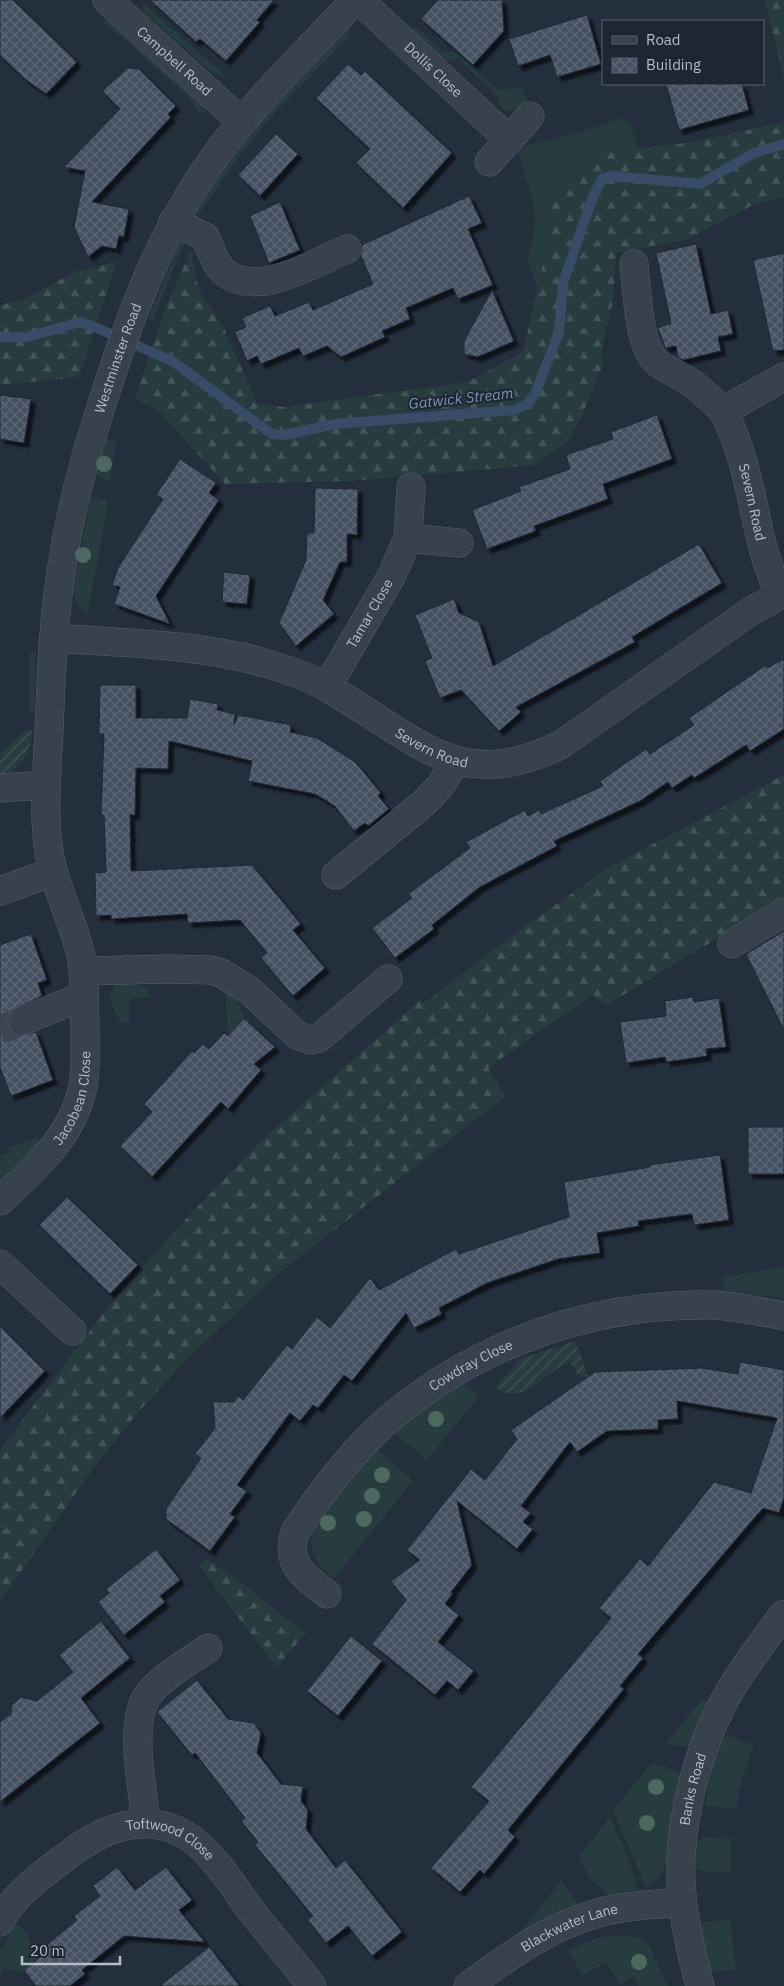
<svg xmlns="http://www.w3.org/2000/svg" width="784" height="1986" viewBox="0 0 784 1986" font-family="'IBM Plex Sans',sans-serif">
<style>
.grass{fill:#263c3f}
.forest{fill:url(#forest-firs)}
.garden{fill:url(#garden-furrows)}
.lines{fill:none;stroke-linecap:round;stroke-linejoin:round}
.stream{stroke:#394c67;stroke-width:10}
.building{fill:url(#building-cross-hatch);stroke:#1f2835;filter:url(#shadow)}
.minor-tunnel{stroke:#3a4453;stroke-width:28;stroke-dasharray:28 14;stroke-linecap:butt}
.minor-casing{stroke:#565f6c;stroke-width:29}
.minor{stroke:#38414e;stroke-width:28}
.tree{fill:#4b6a5d}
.labels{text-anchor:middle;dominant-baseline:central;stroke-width:4;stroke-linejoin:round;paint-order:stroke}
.street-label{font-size:14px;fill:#b4bcc9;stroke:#1d2633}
.water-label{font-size:15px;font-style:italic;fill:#7c92b1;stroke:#1d2633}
</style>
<defs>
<pattern id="forest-firs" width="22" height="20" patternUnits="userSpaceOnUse" patternTransform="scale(1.25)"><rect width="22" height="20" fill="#263c3f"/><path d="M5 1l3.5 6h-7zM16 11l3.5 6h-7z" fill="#435659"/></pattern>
<pattern id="garden-furrows" width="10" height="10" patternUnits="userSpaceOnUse" patternTransform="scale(1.25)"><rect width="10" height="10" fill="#263c3f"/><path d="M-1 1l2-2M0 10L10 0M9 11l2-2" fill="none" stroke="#435659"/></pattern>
<pattern id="building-cross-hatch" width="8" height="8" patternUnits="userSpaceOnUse" patternTransform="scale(1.25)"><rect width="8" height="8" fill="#455162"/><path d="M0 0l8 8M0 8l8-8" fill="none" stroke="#5d6877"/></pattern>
<filter id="shadow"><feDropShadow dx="4.5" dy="4.5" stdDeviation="1" flood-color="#0009"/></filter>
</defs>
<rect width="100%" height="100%" fill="#242f3e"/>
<g class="grass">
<polygon points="143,3 218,69 226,77 221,77 210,71 143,11"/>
<polygon points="111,18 200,101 205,112 199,113 188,96 103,21"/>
<path d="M414,26L444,52L457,53L498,90L522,87L527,101C520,108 513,114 502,109L498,97L458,58L445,63L411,31Z"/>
<polygon points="349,29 350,36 268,120 240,155 199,214 194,212 235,152 265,115 344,31"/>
<polygon points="623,118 630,123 638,148 596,153 546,196 549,237 538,288 527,261 534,236 535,219 534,205 518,151 525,146 581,132"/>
<polygon points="181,240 185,241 153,320 148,318"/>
<polygon points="103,438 116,441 110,482 98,477 93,471"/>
<polygon points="94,497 106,500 108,505 87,616 78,605 73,592 90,501"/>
<polygon points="30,652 36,652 34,711 29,711"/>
<polygon points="127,981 145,988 152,997 129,999 129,1023 121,1023 109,998 116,984"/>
<polygon points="225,982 236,993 244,1018 228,1036"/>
<polygon points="37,1137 40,1148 0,1182 0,1156 9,1152 7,1148"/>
<polygon points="784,1267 784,1298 726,1291 721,1277"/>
<polygon points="462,1382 479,1396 427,1460 396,1435 396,1429"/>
<path d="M375,1450H378L411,1479V1483L334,1578C294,1548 314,1522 340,1492C351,1478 363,1464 375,1450Z"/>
<polygon points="702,1699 708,1704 691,1746 684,1747 666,1743"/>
<polygon points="729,1736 754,1745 740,1786 736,1809 705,1805 709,1782 720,1740"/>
<polygon points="652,1763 679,1772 680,1779 670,1855 659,1878 646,1887 613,1810"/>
<polygon points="610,1817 625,1849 638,1890 610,1895 591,1880 579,1857"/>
<polygon points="703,1837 731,1839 730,1873 700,1871 695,1867 696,1842"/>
<polygon points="561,1880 579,1905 550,1916 521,1932"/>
<polygon points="730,1920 736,1969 713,1972 708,1969 700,1927 704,1922"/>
<polygon points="16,1925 23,1928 40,1957 20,1973 6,1968 3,1969 0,1976 0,1951"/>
<polygon points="624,1935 643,1939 650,1947 668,1986 639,1986 633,1977 620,1985 606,1962 582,1976 568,1950 596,1938"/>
</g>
<g class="forest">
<polygon points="765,0 784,0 784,80"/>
<polygon points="784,122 784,197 753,205 688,239 616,253 613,300 601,356 602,367 581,418 568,441 535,465 351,481 225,484 159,411 135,398 168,302 191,250 196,279 203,297 224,328 257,403 283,407 468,382 523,352 549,237 546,196 596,153 693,142"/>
<polygon points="117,262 79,377 0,385 0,305 25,299 74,272"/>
<polygon points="784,775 784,898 605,1006 592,995 488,1068 506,1096 278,1274 191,1355 139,1411 95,1466 0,1601 0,1450 114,1299 182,1223 262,1140 420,1000 424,1003 510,937 611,866"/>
<polygon points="205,1558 238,1580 305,1633 277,1668 199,1566"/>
</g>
<g class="garden">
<path d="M26,730H32C32,752 21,769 0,776V754Z"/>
<path d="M575,1341L588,1376L580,1377L570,1363C542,1370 528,1409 495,1387L520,1359Z"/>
</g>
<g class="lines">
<polyline class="stream" points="0,337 27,337 80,322 90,325 172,361 272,434 284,435 335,424 515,410 527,404 535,394 559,332 563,283 593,196 603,178 612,176 700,184 754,153 784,144"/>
</g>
<g class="building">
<polygon points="0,0 13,0 77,62 46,94 25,79 0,55"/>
<polygon points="150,0 274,0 257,20 260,22 226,61 200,39 196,42"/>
<polygon points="438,0 502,0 504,31 473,65 421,19"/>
<polygon points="587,15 601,64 557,77 550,55 518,66 509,39"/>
<polygon points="348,64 361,75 365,71 452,153 403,208 356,163 370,149 316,98"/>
<polygon points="128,68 139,69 176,106 168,114 171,117 92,202 129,209 124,237 119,236 116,249 102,246 88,257 74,227 85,171 64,167 120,109 102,91"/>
<polygon points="666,84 742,84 749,110 679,130"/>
<polygon points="276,134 298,154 260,196 238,175"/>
<polygon points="469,196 482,223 468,229 493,285 458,299 453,288 406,308 410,319 382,331 385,337 341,357 327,346 303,356 299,348 261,364 257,356 247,361 235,332 246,327 242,318 270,306 275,316 309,302 313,310 373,284 361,256 362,245"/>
<polygon points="280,202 300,250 269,263 250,216"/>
<polygon points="696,244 711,314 728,310 733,334 718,337 721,351 683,360 678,357 676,346 666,348 665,347 658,328 671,323 656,253"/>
<polygon points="784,253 784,350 773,351 753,260"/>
<polygon points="492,290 514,341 478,357 464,354 464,341"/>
<polygon points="0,395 31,399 24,443 0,439"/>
<polygon points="657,415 672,459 603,484 608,499 534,526 536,531 487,549 472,510 521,491 519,487 570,469 566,455 613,439 611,432"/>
<polygon points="180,459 216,483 209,493 219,500 156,596 170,624 114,604 120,587 112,585 119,566 163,499 156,495"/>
<polygon points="315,488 358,489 357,535 347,534 347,562 340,562 323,600 334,614 296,646 279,623 306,560 307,533 314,533"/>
<polygon points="699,544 722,583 632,637 635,642 516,707 521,712 499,731 461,690 440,698 425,661 432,658 415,615 454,599 459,613 479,622 493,666"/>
<polygon points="224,572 250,575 247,604 222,602"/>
<polygon points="784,659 784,729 750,751 746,745 694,778 692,775 672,788 668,782 640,801 554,841 557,846 480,887 432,925 434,929 395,958 372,928 412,898 408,894 470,848 466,842 525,810 528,816 539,810 541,814 603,786 600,781 646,749 650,754 694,725 689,718 766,665 767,668"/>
<polygon points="100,685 136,685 136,718 187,718 190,699 218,704 217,710 235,714 234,725 238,715 291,725 290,732 317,738 355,762 381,793 378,796 389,809 368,826 365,823 354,831 335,806 315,794 248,781 252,761 169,741 168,769 136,768 135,815 130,815 131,871 252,865 301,924 293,930 325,968 293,996 261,958 267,953 240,920 188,923 187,914 111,919 111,915 96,916 95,873 106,872 104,815 101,815 104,734 99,734"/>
<polygon points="784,931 784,1030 746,954"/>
<polygon points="31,934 47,980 38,983 42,996 10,1011 7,1018 7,1026 12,1033 19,1036 36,1032 53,1080 11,1096 0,1067 0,945"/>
<polygon points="693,997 694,1002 719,998 726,1047 706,1049 707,1056 666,1062 665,1057 626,1063 620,1022 666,1016 665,1001"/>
<polygon points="244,1018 275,1047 254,1064 261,1070 228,1109 221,1102 152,1177 120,1146 152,1112 144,1104 192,1051 194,1053 203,1044 209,1049 224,1033 228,1036"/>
<rect x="748" y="1127" width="36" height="47"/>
<polygon points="720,1155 729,1220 694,1225 692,1214 638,1221 639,1226 597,1233 600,1253 558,1259 487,1283 439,1308 442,1314 414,1328 406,1313 352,1381 344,1375 318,1408 313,1405 300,1421 290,1413 237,1485 247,1491 230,1514 235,1517 210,1551 166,1519 166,1509 201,1458 195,1454 215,1428 213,1402 234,1402 238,1396 243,1400 287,1345 292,1349 317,1317 330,1328 370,1278 379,1290 456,1249 459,1254 569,1217 564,1182 650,1167 649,1165"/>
<polygon points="67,1197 138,1265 110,1294 39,1225"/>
<polygon points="0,1326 45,1371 0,1418"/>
<polygon points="740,1362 784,1370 784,1498 779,1513 763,1508 638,1654 643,1658 620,1686 624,1689 508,1830 515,1837 484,1874 480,1870 460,1892 431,1868 489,1801 471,1787 611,1618 599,1608 640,1559 648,1566 714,1482 751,1493 777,1418 677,1401 678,1419 658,1420 658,1429 607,1431 577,1452 570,1442 521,1506 531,1513 523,1522 533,1529 517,1549 457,1501 472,1565 451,1592 453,1593 445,1604 459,1615 438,1642 474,1671 458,1690 447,1681 435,1695 372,1644 406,1600 391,1581 420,1560 407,1550 471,1469 485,1480 517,1439 511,1430 595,1372 702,1368 738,1374"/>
<polygon points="156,1549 180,1580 160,1596 165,1602 124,1635 98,1602 109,1593 106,1589"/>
<polygon points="101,1621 130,1658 81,1698 100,1723 0,1802 0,1722 11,1714 12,1705 21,1697 37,1701 73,1672 59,1655"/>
<polygon points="351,1636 382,1661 338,1716 307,1691"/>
<polygon points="197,1680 228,1719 254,1723 261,1733 257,1753 281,1784 303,1786 301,1801 308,1810 306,1829 336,1868 345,1860 402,1932 372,1956 348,1926 326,1943 308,1920 313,1916 255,1845 258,1842 241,1821 245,1818 195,1753 192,1755 157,1712"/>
<polygon points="117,1867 135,1890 166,1867 192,1900 179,1910 205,1942 124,1936 82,1970 85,1974 70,1986 36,1986 24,1970 40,1957 37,1953 77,1920 74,1916 100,1896 93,1886"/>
<polygon points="209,1947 240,1986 160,1986"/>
</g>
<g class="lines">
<polyline class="minor-tunnel" points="0,1030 22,1021"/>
<g class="minor-casing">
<g id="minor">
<path id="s1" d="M107,0L242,122"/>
<path id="s2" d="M359,0L508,139"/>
<polyline points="489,162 530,116"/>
<path d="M173,221L205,237C211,248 213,261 222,270C254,301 314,263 347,249"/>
<path d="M634,264C637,289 638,347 658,363C668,371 681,375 691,383C703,391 713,401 723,411L784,377"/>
<path id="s3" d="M723,411C745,452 751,499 762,544C766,561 773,578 779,595"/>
<polyline points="411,487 408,538 459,543"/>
<path id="s4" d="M54,638C122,643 203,644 268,664C288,670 311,678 328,688C414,736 458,797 562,744L751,611L784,593"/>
<path id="s5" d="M327,687L392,575L408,538"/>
<polyline points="0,788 46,785"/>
<polyline points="336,875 424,803 440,786 456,761"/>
<polyline points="0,891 53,872"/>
<polyline points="732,944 784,912"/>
<polyline points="84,971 169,969 210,970 221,973 249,990 297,1035 310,1040 319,1038 388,979"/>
<polyline points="22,1021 84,996"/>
<path id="s6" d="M0,1201C36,1168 79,1130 84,1078C86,1061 85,1043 85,1025C84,1001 86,976 80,952C72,918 54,886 49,851C43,815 47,769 49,732C51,677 53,621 62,566C72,498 92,433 114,367C137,300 162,235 202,175C244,111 303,56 355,0"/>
<polyline points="0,1264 72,1331"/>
<path id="s7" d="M327,1594C304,1576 285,1565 295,1532C318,1497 344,1462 375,1432C393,1413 416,1398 437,1383C520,1330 614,1303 713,1305C736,1306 761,1312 784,1316"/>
<path d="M146,1823C143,1790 128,1723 148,1695C162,1676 189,1662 208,1648"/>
<path id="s8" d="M0,1922C14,1894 43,1874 67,1856C106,1825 155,1808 198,1844C218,1862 234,1887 250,1909C270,1935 292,1960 312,1986"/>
<path id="s9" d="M468,1986C508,1956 549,1927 598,1913C625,1905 655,1905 682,1902"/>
<path id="s10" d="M700,1986C693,1959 686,1932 683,1904C674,1843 693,1764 720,1709C737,1675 761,1645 784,1614"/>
</g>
</g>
<use href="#minor" class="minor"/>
</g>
<g class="tree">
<circle cx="104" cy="464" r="8"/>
<circle cx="83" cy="555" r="8"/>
<circle cx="436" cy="1419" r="8"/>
<circle cx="382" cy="1475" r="8"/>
<circle cx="372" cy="1496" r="8"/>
<circle cx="364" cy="1519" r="8"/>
<circle cx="328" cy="1523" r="8"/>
<circle cx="656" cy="1787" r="8"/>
<circle cx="647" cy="1823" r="8"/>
<circle cx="639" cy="1962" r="8"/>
</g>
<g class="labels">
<g class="street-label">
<text stroke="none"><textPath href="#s1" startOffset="91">Campbell Road</textPath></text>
<text stroke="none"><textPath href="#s2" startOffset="102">Dollis Close</textPath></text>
<text stroke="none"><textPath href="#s6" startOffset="886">Westminster Road</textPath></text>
<text stroke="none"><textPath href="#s3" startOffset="96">Severn Road</textPath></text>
<text stroke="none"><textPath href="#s5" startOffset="85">Tamar Close</textPath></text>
<text stroke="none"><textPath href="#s4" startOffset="401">Severn Road</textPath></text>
<text stroke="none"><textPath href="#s6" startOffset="130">Jacobean Close</textPath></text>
<text stroke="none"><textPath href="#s7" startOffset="322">Cowdray Close</textPath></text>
<text stroke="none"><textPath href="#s10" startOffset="200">Banks Road</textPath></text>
<text stroke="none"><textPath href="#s8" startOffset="210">Toftwood Close</textPath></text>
<text stroke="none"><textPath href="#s9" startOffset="118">Blackwater Lane</textPath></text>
</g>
<g class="water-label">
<text transform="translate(461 398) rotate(-6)">Gatwick Stream</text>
</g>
</g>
<rect x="602" y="20" width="162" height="65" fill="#1d2633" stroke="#59626f"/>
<rect x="612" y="36" width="25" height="8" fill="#38414e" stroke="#59626f"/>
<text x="646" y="45" font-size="15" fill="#b4bcc9">Road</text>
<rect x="612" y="58" width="25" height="15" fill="url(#building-cross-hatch)" stroke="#59626f"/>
<text x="646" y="70" font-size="15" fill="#b4bcc9">Building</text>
<path d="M22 1956v8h98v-8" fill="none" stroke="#b4bcc9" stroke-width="2.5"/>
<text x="30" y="1956" font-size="15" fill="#b4bcc9" stroke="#1d2633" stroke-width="4" paint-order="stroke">20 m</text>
</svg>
